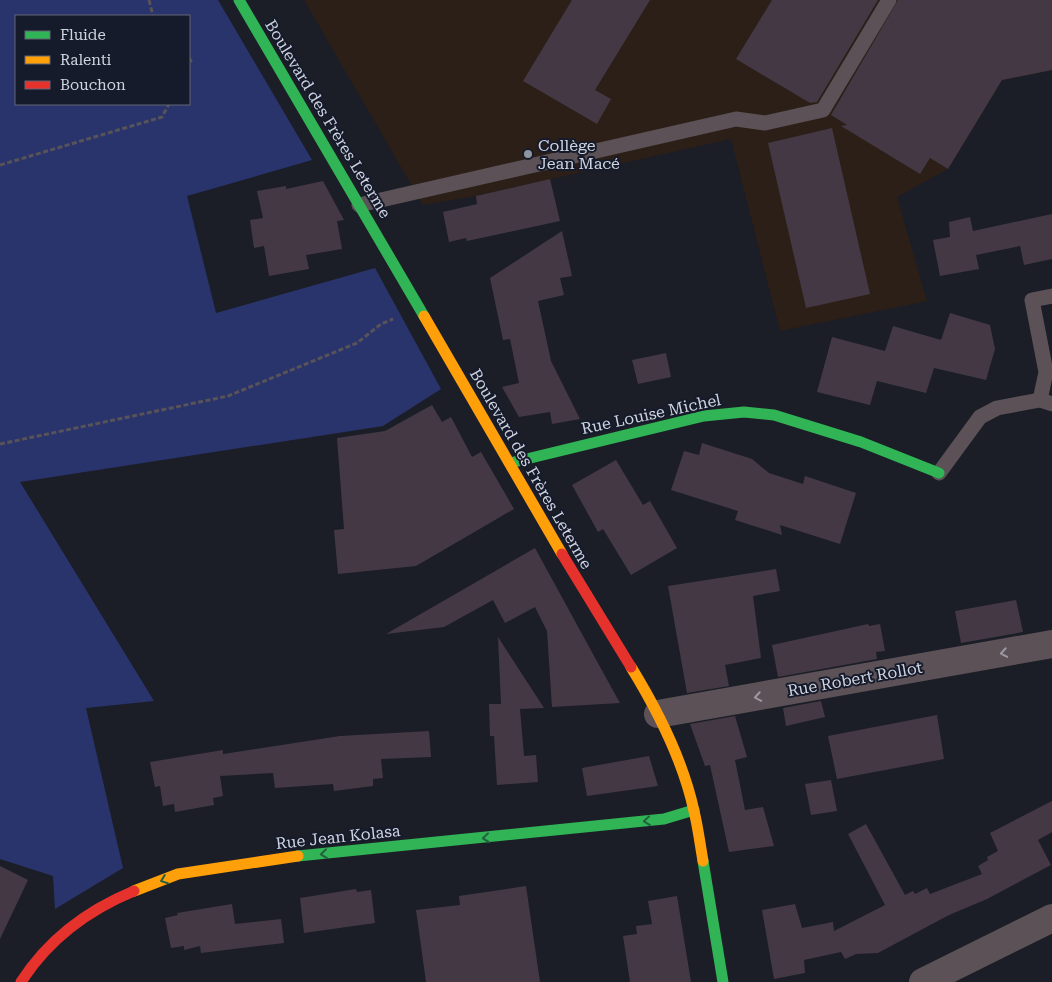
<svg xmlns="http://www.w3.org/2000/svg" width="1052" height="982" viewBox="0 0 1052 982" font-family="'Roboto Serif',serif">
<style>
.education{fill:#2b1f17}
.green{fill:#2a346c;fill-rule:evenodd}
.building{fill:#443844}
.lines{fill:none;stroke-linecap:round;stroke-linejoin:round}
.path{stroke:#575358;stroke-width:3;stroke-dasharray:5 2.5;stroke-linecap:butt}
.lane{stroke:#5b5156;stroke-width:15}
.street{stroke:#5b5156;stroke-width:28}
.fast{stroke:#30b455;stroke-width:11}
.slow{stroke:#ff9f0a;stroke-width:11}
.jam{stroke:#e5322d;stroke-width:11}
.oneway{stroke:#9b98a1}
.oneway2{stroke:#22603e}
.poi-dot{fill:#90949f;stroke:#161b2c;stroke-width:2}
.labels{text-anchor:middle;dominant-baseline:central;stroke-width:4;stroke-linejoin:round;paint-order:stroke}
.street-label{font-size:16px;fill:#cfd3df;stroke:#161b2c}
.poi-label{font-size:16px;fill:#cfd3df;stroke:#161b2c;text-anchor:start}
</style>
<rect width="100%" height="100%" fill="#1b1e27"/>
<polygon class="education" points="304,0 1052,0 1052,70 1002,80 948,169 897,197 927,301 780,331 731,139 476,196 423,205"/>
<path class="green" d="M0,0H218L312,160L187,196L216,313L375,268L441,389L383,426L20,482L154,701L86,708L123,868L55,909L53,876L0,859ZM16,16H189V104H16Z"/>
<g class="building">
<polygon points="572,0 650,0 595,90 611,99 597,124 523,81"/>
<polygon points="772,0 878,0 817,102 810,103 736,59"/>
<polygon points="898,0 1052,0 1052,70 1002,80 948,169 930,158 920,174 841,126 847,125 831,115"/>
<polygon points="832,128 870,294 806,308 768,143"/>
<polygon points="550,179 560,221 467,241 466,238 449,242 443,212 477,204 476,196"/>
<polygon points="323,181 344,220 337,221 342,249 306,255 309,269 269,276 264,246 254,248 250,220 263,218 257,191 286,186 286,189"/>
<polygon points="1052,214 1052,259 1024,265 1020,246 976,255 979,269 940,276 933,240 950,237 949,222 970,217 973,231"/>
<polygon points="562,231 572,276 560,278 564,295 538,301 551,361 580,419 552,424 550,412 519,417 502,387 519,383 510,339 503,340 490,278"/>
<polygon points="950,313 990,325 995,349 986,380 934,368 926,393 877,381 870,405 817,392 832,337 885,351 893,326 941,340"/>
<polygon points="666,353 671,377 638,384 632,360"/>
<polygon points="432,405 442,422 451,417 472,457 481,452 514,509 416,566 338,574 334,530 344,529 337,438 385,431"/>
<polygon points="702,443 752,459 769,473 803,484 805,476 856,493 840,544 780,525 782,535 735,520 738,511 671,490 684,451 699,455"/>
<polygon points="616,460 643,505 650,501 677,548 631,575 603,529 598,532 572,485"/>
<polygon points="535,548 599,665 620,703 552,707 547,631 535,607 505,623 493,600 444,627 386,634"/>
<polygon points="776,569 780,591 753,596 761,658 725,665 729,686 687,693 668,586"/>
<polygon points="1016,600 1023,632 961,643 955,611"/>
<polygon points="868,624 869,626 880,624 885,651 876,652 877,659 778,677 772,645"/>
<polygon points="498,637 544,708 520,709 524,756 536,755 538,782 497,785 494,736 490,736 489,704 501,704"/>
<polygon points="821,701 825,717 786,726 783,708"/>
<polygon points="937,715 944,759 837,779 828,736"/>
<polygon points="735,716 747,757 735,760 745,810 763,807 774,846 729,852 710,765 705,766 690,724"/>
<polygon points="429,731 431,757 381,759 383,778 373,779 373,786 334,791 333,784 275,788 273,773 220,776 223,796 213,798 214,805 175,812 174,804 163,806 160,786 155,787 150,762 223,750 223,754 340,736"/>
<polygon points="649,756 658,786 587,796 582,768"/>
<polygon points="831,780 837,811 811,815 805,784"/>
<polygon points="1052,801 1052,832 1038,840 1051,865 987,899 949,915 878,953 856,954 845,959 841,952 804,960 805,973 774,979 762,910 795,904 802,928 833,922 834,931 885,905 848,834 866,824 905,895 913,891 915,894 927,888 930,894 982,874 978,866 988,860 987,857 998,851 990,833"/>
<polygon points="0,866 28,880 0,939"/>
<polygon points="526,886 540,982 426,982 416,910 460,905 459,896"/>
<polygon points="356,889 357,892 371,890 375,923 304,933 300,898"/>
<polygon points="677,896 691,982 630,982 623,936 637,934 636,926 652,924 648,901"/>
<polygon points="232,904 235,924 281,919 284,943 201,953 200,946 184,950 184,946 171,948 165,918 178,915 177,913"/>
</g>
<g class="lines">
<g class="path">
<polyline points="149,0 153,16"/>
<polyline points="189,58 191,61 189,66"/>
<polyline points="0,165 162,117 169,104"/>
<polyline points="0,444 228,396 357,343 381,324 393,319"/>
</g>
<g class="lane">
<polyline points="359,205 736,119 765,123 823,110 889,0"/>
<polyline points="1040,400 1046,372 1032,300 1052,296"/>
<polyline points="939,473 980,417 997,408 1040,400 1052,404"/>
</g>
<g class="street">
<polyline points="658,714 1052,644"/>
<polyline points="923,982 1052,918"/>
</g>
<g class="fast">
<polyline points="239,0 424,316"/>
<polyline points="510,463 704,416 744,412 774,415 861,442 939,473"/>
<polyline points="298,856 664,819 694,810"/>
<polyline points="703,861 723,982"/>
</g>
<g class="slow">
<polyline points="424,316 562,554"/>
<path d="M631,667C658,711 683,760 694,811C698,827 700,844 703,861"/>
<polyline points="134,891 178,874 298,856"/>
</g>
<g class="jam">
<polyline points="562,554 631,667"/>
<path d="M21,982C48,940 88,910 134,891"/>
</g>
</g>
<defs><path id="oneway-chevron" d="M-2-3.5L2.5 0L-2 3.5" fill="none" stroke-width="1.6" stroke-linecap="round" stroke-linejoin="round" transform="scale(1.25)"/></defs>
<g class="oneway">
<use href="#oneway-chevron" transform="translate(1004 653) rotate(170)"/>
<use href="#oneway-chevron" transform="translate(758 697) rotate(170)"/>
</g>
<g class="oneway2">
<use href="#oneway-chevron" transform="translate(647 821) rotate(174)"/>
<use href="#oneway-chevron" transform="translate(486 838) rotate(174)"/>
<use href="#oneway-chevron" transform="translate(324 854) rotate(174)"/>
<use href="#oneway-chevron" transform="translate(164 880) rotate(159)"/>
</g>
<circle class="poi-dot" cx="528" cy="154" r="5"/>
<g class="labels">
<g class="street-label">
<text transform="translate(328 119) rotate(59)">Boulevard des Frères Leterme</text>
<text transform="translate(651 414) rotate(-12)">Rue Louise Michel</text>
<text transform="translate(531 469) rotate(60)">Boulevard des Frères Leterme</text>
<text transform="translate(855 679) rotate(-10)">Rue Robert Rollot</text>
<text transform="translate(338 837) rotate(-6)">Rue Jean Kolasa</text>
</g>
<g class="poi-label">
<text x="538" y="145">Collège<tspan x="538" dy="18">Jean Macé</tspan></text>
</g>
</g>
<rect x="15" y="15" width="175" height="90" fill="#161b2c" stroke="#606574"/>
<rect x="25" y="31" width="25" height="8" fill="#30b455" stroke="#606574"/>
<text x="60" y="40" font-size="15" fill="#cfd3df">Fluide</text>
<rect x="25" y="56" width="25" height="8" fill="#ff9f0a" stroke="#606574"/>
<text x="60" y="65" font-size="15" fill="#cfd3df">Ralenti</text>
<rect x="25" y="81" width="25" height="8" fill="#e5322d" stroke="#606574"/>
<text x="60" y="90" font-size="15" fill="#cfd3df">Bouchon</text>
</svg>
